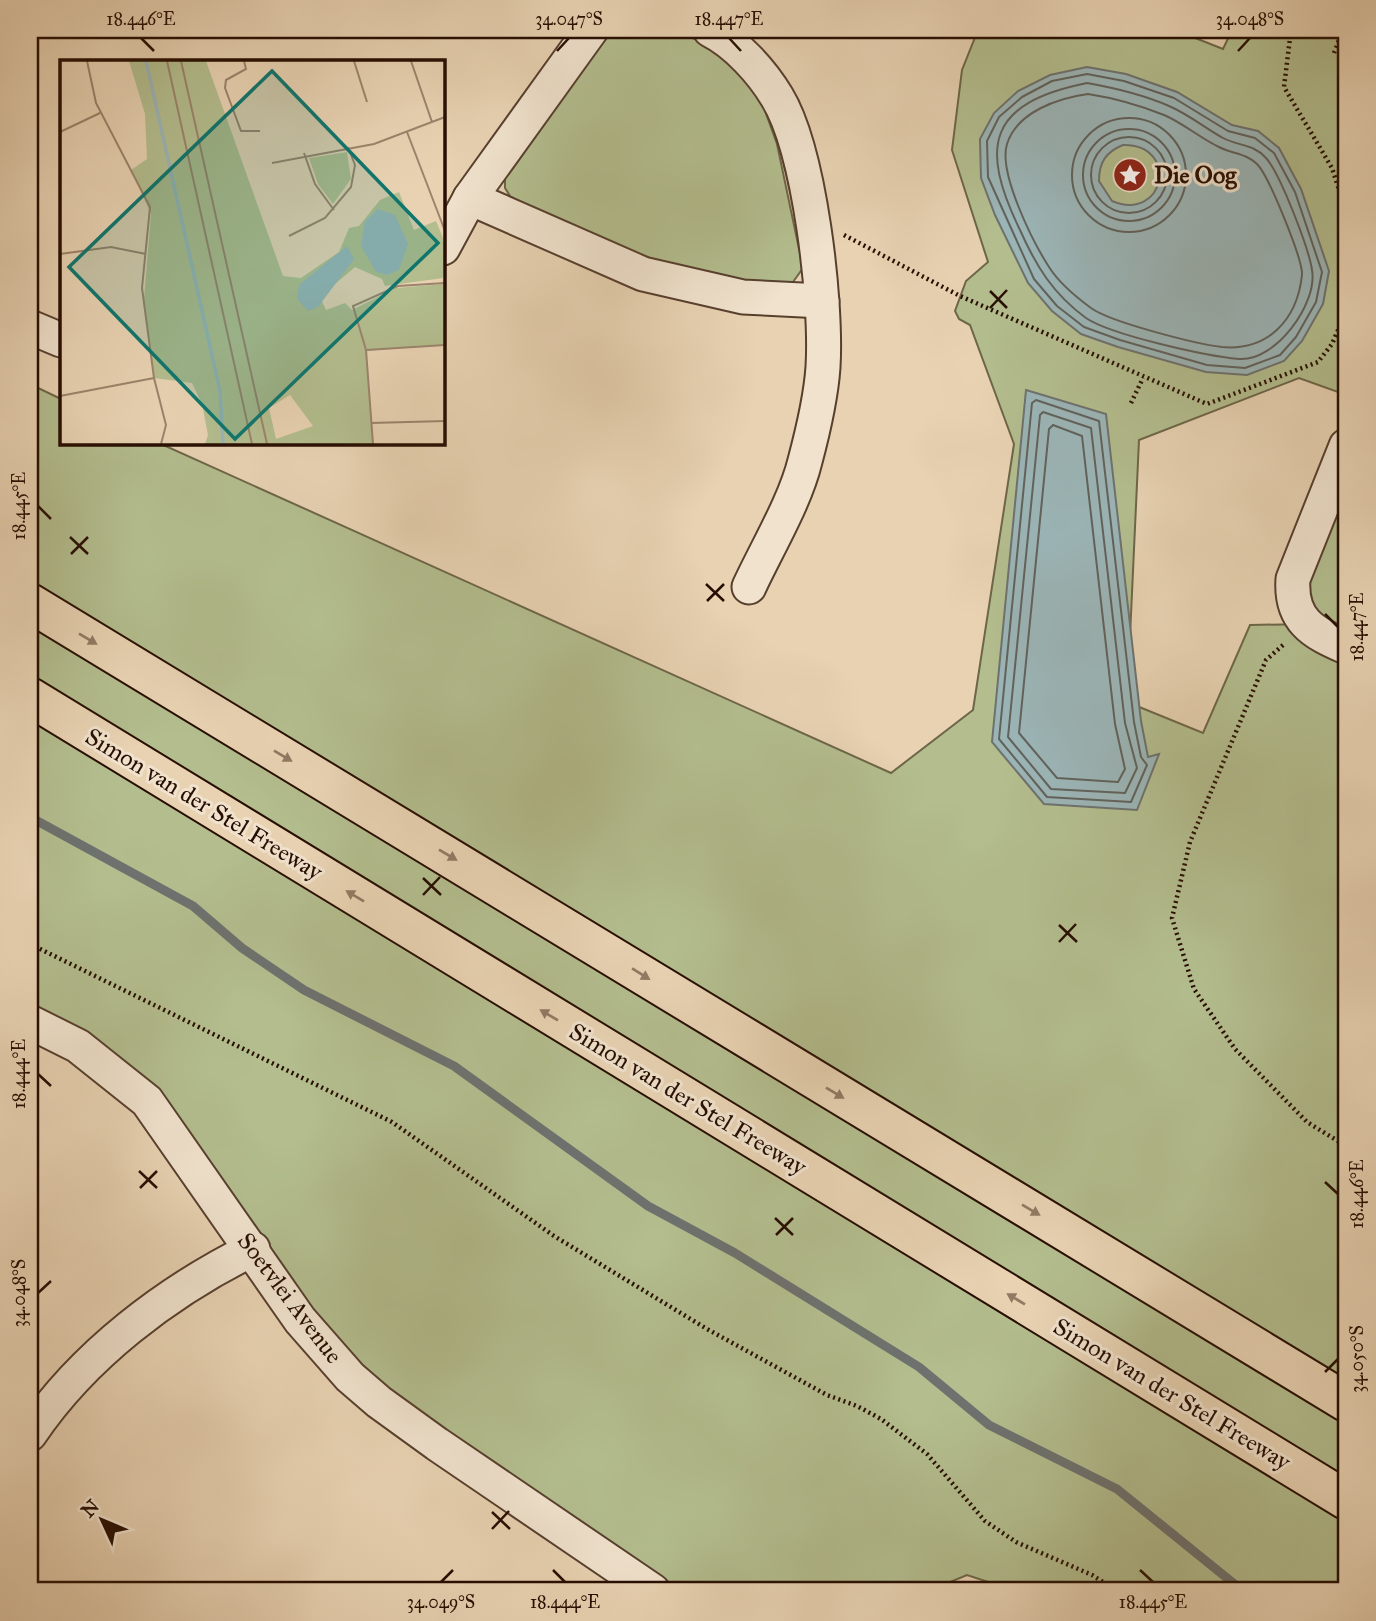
<svg xmlns="http://www.w3.org/2000/svg" width="1376" height="1621" viewBox="0 0 1376 1621" font-family="'IM FELL Great Primer',serif">
<style>
.green{fill:#b3bd8e;stroke:#6d6648;stroke-width:2}
.water{fill:#9bb5b7;stroke:#6d726f;stroke-width:2;fill-rule:evenodd}
.lines{fill:none;stroke-linecap:round;stroke-linejoin:round}
.shore{stroke:#61625c;stroke-width:2}
.stream{stroke:#6d726f;stroke-width:9}
.minor-casing{stroke:#573f2e;stroke-width:37}
.highway-casing{stroke:#270e02;stroke-width:42}
.path{stroke:#270e02;stroke-width:4.5;stroke-dasharray:2 3.5;stroke-linecap:butt}
.minor{stroke:#f0e2cd;stroke-width:33}
.highway{stroke:#e8d2b2;stroke-width:38}
.oneway{fill:#917a63}
.ticks{fill:none;stroke:#270e02;stroke-width:2.5}
.labels{text-anchor:middle;dominant-baseline:central;stroke-width:6;stroke-linejoin:round;paint-order:stroke}
.poi-label{font-size:24px;font-weight:bold;fill:#270e02;stroke:#f0e2cd;text-anchor:start}
.street-label{font-size:24px;fill:#270e02;stroke:#f0e2cd}
.inset-river{fill:none;stroke:#9bb5b7;stroke-width:3.5}
.inset-road{fill:none;stroke:#9b846c;stroke-width:2}
.view{fill:#0f766e;fill-opacity:0.15;stroke:#0f766e;stroke-width:3.5}
.inset-edge{fill:none;stroke:#270e02;stroke-width:3.5}
.neatline{fill:none;stroke:#270e02;stroke-width:2.5}
.ticks-label{font-size:18px;text-anchor:middle;fill:#270e02}
</style>
<rect width="100%" height="100%" fill="#e8d2b2"/>
<filter id="stains"><feTurbulence type="fractalNoise" baseFrequency=".00286" numOctaves="4"/><feColorMatrix values="0 0 0 0 .2 0 0 0 0 .09 0 0 0 0 .02 0 0 0 .5 -.17"/></filter>
<radialGradient id="worn" r=".72"><stop offset=".6" stop-color="#630" stop-opacity="0"/><stop offset="1" stop-color="#630" stop-opacity=".3"/></radialGradient>
<g class="green">
<path d="M608,30H674L709,45L748,83L764,108L777,144L803,268L793,282C734,299 563,229 510,196L505,188V172Z"/>
<polygon points="978,30 1175,30 1223,49 1232,30 1346,30 1346,372 1338,392 1299,378 1139,440 1127,702 1203,733 1250,625 1306,624 1296,604 1346,463 1346,1591 1016,1591 967,1575 928,1591 653,1591 379,1402 175,1139 30,1022 30,384 61,399 61,443 159,443 891,773 973,710 1014,444 970,325 959,319 955,311 966,281 988,262 952,150 962,70"/>
</g>
<g class="water">
<path d="M1087,67L1126,74L1177,92L1232,125L1258,131L1279,148L1301,189L1329,271L1323,304L1302,341L1284,361L1247,375L1206,372L1118,347L1081,334L1052,311L1028,283L995,215L981,178L980,139L994,113L1018,91L1050,75ZM1123,145C1180,144 1165,223 1112,201L1099,181C1099,162 1106,152 1123,145Z"/>
<polygon points="1026,390 1106,414 1141,721 1148,757 1159,754 1137,810 1044,804 992,742"/>
</g>
<g class="lines">
<g class="shore">
<polygon points="1087,74 1124,81 1174,98 1228,131 1255,138 1274,153 1295,192 1322,272 1316,302 1296,337 1280,355 1245,368 1207,365 1120,340 1084,327 1057,306 1034,279 988,177 987,141 999,117 1022,97 1052,81"/>
<path d="M1087,83C1115,88 1142,94 1169,106C1188,114 1205,128 1223,138C1238,146 1254,144 1266,158C1280,173 1309,249 1312,270C1318,304 1275,362 1239,359C1206,356 1111,335 1086,318C1053,294 1036,266 1020,230C979,146 988,103 1087,83Z"/>
<path d="M1088,94C1114,98 1139,105 1164,115C1183,123 1200,138 1219,147C1232,154 1246,153 1257,164C1269,176 1303,260 1302,275C1297,321 1267,351 1222,347C1196,344 1110,322 1091,308C1076,297 1059,283 1049,267C1033,242 998,173 1007,144C1017,112 1058,98 1088,94Z"/>
<circle cx="1129" cy="175" r="57"/>
<circle cx="1129" cy="175" r="46"/>
<circle cx="1129" cy="175" r="38"/>
<polygon points="1036,400 1099,421 1134,722 1141,757 1147,765 1131,802 1047,797 999,739 1032,403"/>
<polygon points="1043,412 1091,428 1125,723 1137,768 1125,793 1051,789 1008,737 1040,415"/>
<polygon points="1053,425 1082,436 1115,724 1125,769 1118,782 1057,778 1019,733 1049,429"/>
</g>
<polyline class="stream" points="30,817 193,906 242,948 304,990 454,1066 648,1206 735,1253 919,1367 989,1425 1117,1489 1243,1591"/>
<g class="minor-casing">
<g id="minor">
<path d="M710,30C736,43 762,72 777,97C810,151 827,302 823,367C821,397 813,431 805,461C795,502 767,548 749,587"/>
<polyline points="470,198 643,274 743,297 822,301"/>
<polyline points="443,248 470,198 591,30"/>
<polyline points="30,327 61,340"/>
<path d="M1346,446L1293,579C1290,620 1313,633 1346,647"/>
<polyline points="30,1022 78,1046 147,1101 300,1320 350,1377 379,1402 437,1444 653,1591"/>
<path d="M30,1434C83,1355 168,1291 253,1249"/>
</g>
</g>
<g class="highway-casing">
<g id="highway">
<polyline points="30,603 1346,1402"/>
<polyline points="30,697 1346,1500"/>
</g>
</g>
<g class="path">
<polyline points="1291,30 1284,87 1332,168 1342,199 1346,239"/>
<polyline points="1334,53 1343,30"/>
<polyline points="844,235 960,296 1207,404 1318,362 1332,344 1342,321 1346,297"/>
<polyline points="1131,403 1143,378"/>
<polyline points="1283,645 1266,660 1190,842 1172,918 1194,989 1235,1049 1307,1122 1346,1146"/>
<polyline points="30,944 392,1122 554,1236 707,1329 827,1395 857,1406 881,1419 927,1454 985,1521 1016,1542 1092,1575 1117,1591"/>
</g>
<use href="#minor" class="minor"/>
<use href="#highway" class="highway"/>
</g>
<defs><path id="oneway-solid" d="M-6-.8H1V-3.2L6.5 0L1 3.2V.8H-6Z" transform="scale(1.75)"/></defs>
<g class="oneway">
<use href="#oneway-solid" transform="translate(88 639) rotate(31)"/>
<use href="#oneway-solid" transform="translate(283 756) rotate(31)"/>
<use href="#oneway-solid" transform="translate(448 855) rotate(31)"/>
<use href="#oneway-solid" transform="translate(355 896) rotate(-149)"/>
<use href="#oneway-solid" transform="translate(641 974) rotate(32)"/>
<use href="#oneway-solid" transform="translate(549 1015) rotate(-149)"/>
<use href="#oneway-solid" transform="translate(835 1093) rotate(31)"/>
<use href="#oneway-solid" transform="translate(1031 1210) rotate(31)"/>
<use href="#oneway-solid" transform="translate(1016 1299) rotate(-149)"/>
</g>
<path class="ticks" d="M141,38L154,51M729,38L741,51M557,51L569,38M1238,51L1250,38M990,291L1007,308M990,308L1007,290M38,506L51,519M70,537L88,554M71,554L88,537M706,584L724,601M707,601L724,584M1325,614L1338,627M423,878L441,895M423,895L440,877M1059,925L1077,942M1059,942L1076,924M38,1074L51,1086M139,1171L157,1188M1325,1182L1338,1194M140,1188L157,1171M775,1218L793,1235M776,1235L793,1218M38,1293L51,1281M1325,1372L1338,1359M492,1512L510,1529M492,1529L509,1511M553,1570L565,1582M1140,1570L1153,1582M441,1582L453,1570"/>
<defs>
<g id="sight-disc" transform="scale(1.75)"><circle r="9.5" fill="#8f2418" stroke="#f0e2cd"/><path d="M0-6L1.8-2.2L6-1.7L2.9 1.2L3.7 5.4L0 3.3L-3.7 5.4L-2.9 1.2L-6-1.7L-1.8-2.2Z" fill="#fff"/></g>
</defs>
<g fill-rule="evenodd">
<use href="#sight-disc" x="1130" y="175"/>
</g>
<g class="labels">
<g class="poi-label">
<text x="1154" y="175">Die Oog</text>
</g>
<g class="street-label">
<text transform="translate(204 804) rotate(31)">Simon van der Stel Freeway</text>
<text transform="translate(688 1099) rotate(31)">Simon van der Stel Freeway</text>
<text transform="translate(290 1298) rotate(53)">Soetvlei Avenue</text>
<text transform="translate(1172 1394) rotate(31)">Simon van der Stel Freeway</text>
</g>
</g>
<g transform="translate(60 60)">
<rect width="385" height="385" fill="#e8d2b2"/>
<path d="M69,1H146L223,216L241,218L279,192L289,168L299,166L320,140L339,132L354,170L376,161L385,183L383,218L325,226L322,219L295,207L260,237L266,250L285,243L292,250L336,228L385,224V285L306,291L313,384H145L148,375L142,344L132,323L94,318L84,240L91,154L71,110L87,99L85,54ZM230,335L253,366L216,379L209,348ZM287,92L291,119L273,144L258,124L249,98Z" fill="#b3bd8e" fill-rule="evenodd"/>
<path d="M318,149L335,155L348,184L339,210L327,215L316,212L301,186L305,161ZM287,186L294,199L258,247L248,251L237,239L239,225Z" fill="#9bb5b7"/>
<path class="inset-river" d="M86,1L160,331L163,384"/>
<path class="inset-road" d="M27,1L36,43L90,147L82,228L94,318L106,365L101,384M107,1L192,384M121,1L207,384M184,1L186,9L166,20L165,28L181,71H200M294,1L307,42M351,1L372,62M0,72L40,53M347,72L385,171M244,93L255,124L274,150M212,103L314,84L385,57M229,176L265,158L291,127L295,105L288,87M0,194L51,187L86,194M306,290L385,285M0,336L94,318M311,363L385,361M313,384L306,290L293,246L338,226L385,223"/>
<path class="view" d="M212,11L378,183L175,379L9,207Z"/>
<rect width="385" height="385" class="inset-edge"/>
</g>
<rect width="1376" height="1621" fill="none" stroke="#e8d2b2" stroke-width="77"/>
<g transform="translate(102 1520) rotate(314)" stroke="#f0e2cd" stroke-width="5" paint-order="stroke">
<path d="M0-5L12 26L0 18L-12 26Z" fill="#270e02"/>
<text y="-10" font-size="19" font-weight="bold" text-anchor="middle" fill="#270e02">N</text>
</g>
<rect x="38" y="38" width="1300" height="1544" class="neatline"/>
<g class="ticks-label">
<text x="141" y="25">18.446°E</text>
<text x="569" y="25">34.047°S</text>
<text x="729" y="25">18.447°E</text>
<text x="1250" y="25">34.048°S</text>
<text transform="translate(19 506) rotate(-90)" y="6">18.445°E</text>
<text transform="translate(1357 627) rotate(-90)" y="6">18.447°E</text>
<text transform="translate(19 1074) rotate(-90)" y="6">18.444°E</text>
<text transform="translate(1357 1194) rotate(-90)" y="6">18.446°E</text>
<text transform="translate(19 1293) rotate(-90)" y="6">34.048°S</text>
<text transform="translate(1357 1359) rotate(-90)" y="6">34.050°S</text>
<text x="441" y="1608">34.049°S</text>
<text x="565" y="1608">18.444°E</text>
<text x="1153" y="1608">18.445°E</text>
</g>
<rect width="100%" height="100%" filter="url(#stains)"/>
<rect width="100%" height="100%" fill="url(#worn)"/>
</svg>
